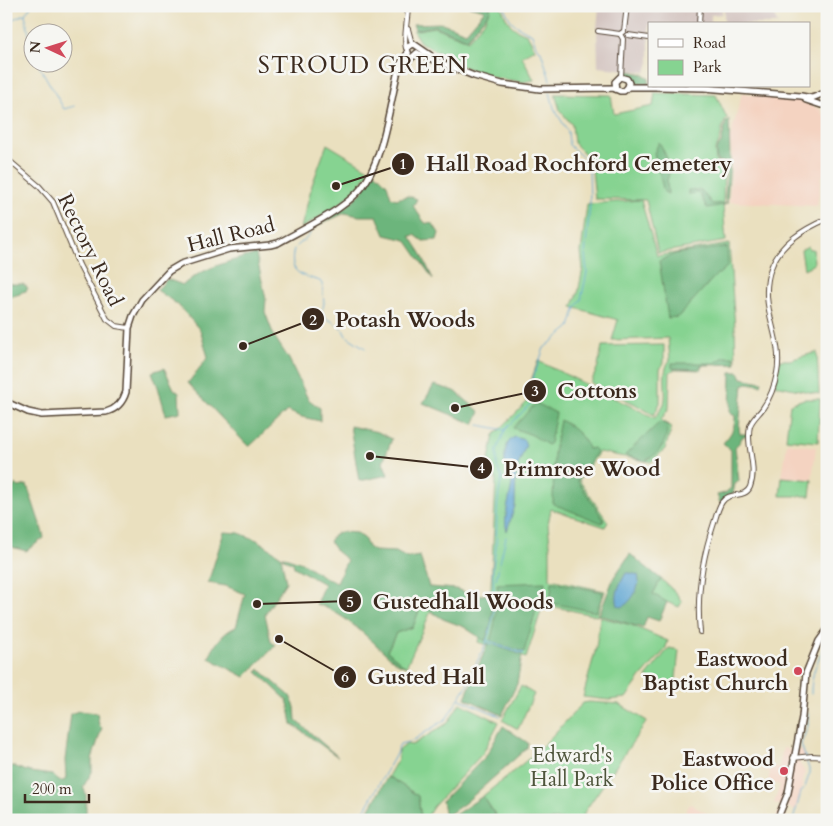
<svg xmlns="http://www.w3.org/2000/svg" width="833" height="826" viewBox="0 0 833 826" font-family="Cardo,serif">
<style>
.built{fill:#f4d3c1}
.industrial{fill:#d0c0bc}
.green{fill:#86d391;stroke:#607e58}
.forest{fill:#6cb57b;stroke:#54704c}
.water{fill:#5aa3d1;stroke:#4a6678}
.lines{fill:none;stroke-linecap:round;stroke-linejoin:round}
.stream{stroke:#5aa3d1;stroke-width:1}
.minor-casing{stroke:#554536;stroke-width:6}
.major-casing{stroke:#554536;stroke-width:8}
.minor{stroke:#fff;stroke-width:4}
.major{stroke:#fff;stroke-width:5}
.poi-dot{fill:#d1495b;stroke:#f6f6f2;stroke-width:2}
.labels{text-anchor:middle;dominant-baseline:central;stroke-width:5;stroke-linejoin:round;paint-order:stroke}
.street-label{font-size:21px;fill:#3b2a1e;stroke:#f6f6f2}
.poi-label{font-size:21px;font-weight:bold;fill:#3b2a1e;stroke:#f6f6f2;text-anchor:end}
.park-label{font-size:21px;fill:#4e543b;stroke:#f6f6f2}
.quarter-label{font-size:24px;letter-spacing:1px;fill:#3b2a1e;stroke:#f6f6f2}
.leader{fill:none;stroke:#3b2a1e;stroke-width:2}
.callout-dot{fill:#3b2a1e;stroke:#f6f6f2;stroke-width:2}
.mark-label{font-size:15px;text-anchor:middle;font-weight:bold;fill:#fff}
.callout-label{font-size:22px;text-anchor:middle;font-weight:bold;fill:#3b2a1e;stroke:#f6f6f2;stroke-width:5;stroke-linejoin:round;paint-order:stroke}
</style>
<rect width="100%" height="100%" fill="#f6f6f2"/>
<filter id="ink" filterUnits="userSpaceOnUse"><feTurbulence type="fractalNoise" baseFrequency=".02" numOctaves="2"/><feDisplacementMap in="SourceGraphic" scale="10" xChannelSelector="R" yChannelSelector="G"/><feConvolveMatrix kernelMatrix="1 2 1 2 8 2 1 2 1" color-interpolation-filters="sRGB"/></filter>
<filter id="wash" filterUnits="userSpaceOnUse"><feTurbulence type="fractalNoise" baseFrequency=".0096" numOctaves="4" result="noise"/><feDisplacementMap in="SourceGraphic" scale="20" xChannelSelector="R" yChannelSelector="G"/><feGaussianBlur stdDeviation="1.12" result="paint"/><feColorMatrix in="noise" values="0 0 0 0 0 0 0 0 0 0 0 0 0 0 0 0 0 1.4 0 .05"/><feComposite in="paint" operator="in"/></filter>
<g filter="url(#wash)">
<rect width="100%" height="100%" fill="#eae0bf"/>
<g class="built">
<polygon points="742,93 799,100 822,110 823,116 827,110 827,174 822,176 817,206 729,202 732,159 730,139"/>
<polygon points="787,443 816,447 812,480 782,477"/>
<polygon points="783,748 793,750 801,749 805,756 799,763 805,772 802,787 795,811 786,806 782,813 791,820 775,820 781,806 774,803 780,785 768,782 770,772 761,770 761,765 779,767"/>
<polygon points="690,804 706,813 717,820 680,820"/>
</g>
<g class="industrial">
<polygon points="599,6 722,6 722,14 711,15 711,24 649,24 649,62 646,72 598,67 597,28"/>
<polygon points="724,6 769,6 778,24 724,24"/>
</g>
<g class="green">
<path d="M491,6H501C508,23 510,28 527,34L535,49L522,56L534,80L523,82L496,78L462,66L420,42L413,31L434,27L468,40L484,22Z"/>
<path d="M655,93L716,95L727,118C720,127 723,139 715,150L716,162L724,166L723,205L726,241L658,253L646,200L595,199L591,160L574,143L572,125L560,110L555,94L611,95L614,114L653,106Z"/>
<path d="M327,144L370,170C354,198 327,213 301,228L312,185Z"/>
<path d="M641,200L657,256L729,244L735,328L736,364L702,365L700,370L675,369L670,372L669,408L661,420L672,427L665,449L651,462L599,452L579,480L608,522L605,527L551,509L548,524L550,544V579L605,591L597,616L547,605L542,608L526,658L478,642L491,587L496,478L488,464L494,435L532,397V378L538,361L655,418C657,414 662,409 664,404C668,390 660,373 670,360L668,338L612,340L618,320L572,307L578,293L583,268L581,252L587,204Z"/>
<polygon points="808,246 809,249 813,249 814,264 804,269 801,250"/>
<polygon points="664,345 664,363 660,369 660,403 654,415 633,403 591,383 598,366 602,346"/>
<polygon points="817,352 819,394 775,385 780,360 790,360"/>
<polygon points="804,399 820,399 818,442 786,439 790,404"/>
<polygon points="782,477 812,480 810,496 780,496"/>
<polygon points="661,579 676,593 682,602 679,607 654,597 653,594"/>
<polygon points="421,605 431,611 406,667 387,651 396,633 413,627"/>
<polygon points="600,617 631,625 668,641 665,650 641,677 626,698 609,700 583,697 596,648"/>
<polygon points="669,648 679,650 675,688 663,686 646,677"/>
<polygon points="521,686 534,694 518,729 502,720"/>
<polygon points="589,702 619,704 647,721 583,814 590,820 499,820 483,796 538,751 583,703"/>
<polygon points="460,703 499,722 483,753 433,807 425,820 421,820 418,796 391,778 387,778 398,759 398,751 407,744 412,745 448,723"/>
</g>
<g class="forest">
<polygon points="469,6 490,6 490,11 467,39 434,26 415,30 413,24 442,23 466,32 485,10"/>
<polygon points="624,70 643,74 649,78 649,84 632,82 624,76"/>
<polygon points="729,120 730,160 727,204 725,199 727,163 717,161 716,150 721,143 726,122"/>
<path d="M659,142C664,150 666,158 671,166L667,181L668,194L664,192L654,153Z"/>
<polygon points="375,172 387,184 391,197 396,199 408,196 417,199 413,206 425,223 433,224 439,233 437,240 423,241 415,235 410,236 421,253 433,279 406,240 385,235 377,216 359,216 345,213 314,227 345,208 361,193"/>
<polygon points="688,190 701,190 712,204 725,203 725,205 707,208 699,193 688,194"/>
<polygon points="727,247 728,266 719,274 717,274 678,317 668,318 659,261 675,254"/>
<path d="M256,254L266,299L265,312L274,336L289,359L308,399L320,408V421L302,417L287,411L250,446H248L188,383L208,357L200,330L178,305L157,290L167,279L183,285C203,267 231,261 256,254Z"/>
<polygon points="6,281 11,284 23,284 28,288 26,291 22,292 20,294 6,298"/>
<polygon points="724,357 735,357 735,364 701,365 698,369 672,368 672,363 715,363"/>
<polygon points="164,368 174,389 179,393 180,412 166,415 158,387 152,372"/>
<path d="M731,372H739L742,378L762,382L761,385L747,383L743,385L739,428L740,434H748V436L742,437L740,442L735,447L739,481L735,484L733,494L728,495L720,503L717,495L725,493L731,488V450L723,443C731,434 735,429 735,416L730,413Z"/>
<polygon points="434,385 455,391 480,412 474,424 423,403"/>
<polygon points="536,403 556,413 550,443 548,445 532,435 513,428"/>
<path d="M560,420C571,426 586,437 588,449L593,448L597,452L577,480L604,520L602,523L553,504L554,452Z"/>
<path d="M660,422L668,425C666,443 661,453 645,461L625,455Z"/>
<polygon points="350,426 378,432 392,439 383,462 388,475 359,481"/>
<polygon points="15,484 19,487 27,485 43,533 44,538 26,551 8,546 11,493"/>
<path d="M224,532L239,533L257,540L281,556L286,582L265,614L271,642L276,645L245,677L209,658C214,645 223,632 236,627L245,594L226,586L208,583Z"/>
<path d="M345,532L356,533L364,538L368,547L374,551L396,552L407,558L420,556L429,587L456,589L467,593L481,595L494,593L491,625L485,641L464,627L443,619L421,605L413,627L396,633L387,651L406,667L397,663C372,643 348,614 316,604L324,584L294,567L293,563L284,559L282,556L303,563L327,579L337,582L347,560L336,551L329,541L336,533Z"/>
<polygon points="630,554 661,579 653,594 667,602 659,621 647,617 643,628 599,615 614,577"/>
<polygon points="545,582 543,601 538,604 524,652 490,641 494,626 498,597 497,584"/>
<polygon points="552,582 603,592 603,594 596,612 551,603 550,601"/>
<polygon points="488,643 522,655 517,684 502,715 465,698"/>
<polygon points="259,669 290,696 295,707 296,720 338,757 292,724 289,707 287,700 257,672"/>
<polygon points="78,711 97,713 99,725 102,728 92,759 92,772 83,787 86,794 86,820 6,820 6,764 30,772 52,775 59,781 64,781 66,778 65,760 71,714"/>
<polygon points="503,726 528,743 527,748 465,803 445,817 442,801 486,756"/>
<polygon points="387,778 391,778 418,796 421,820 379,820 367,814"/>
<polygon points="483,796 498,820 447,820"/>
</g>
<g class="water">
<path d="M515,437L524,440L526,445L516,471L515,506L507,531C502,518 511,497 512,482C512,476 508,472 506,467C503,458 505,440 515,437Z"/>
<path d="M626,573H631L638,575C642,585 631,603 622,607L618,606C614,593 620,584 626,573Z"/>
</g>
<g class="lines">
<g class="stream">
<path d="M504,6C509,23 517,27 532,34L536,46L541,51L550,80"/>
<polyline points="25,14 32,49"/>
<polyline points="6,22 25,14 31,6"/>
<polyline points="37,62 64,109 75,106"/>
<polyline points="297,246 309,236 310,232"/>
<path d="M294,249C288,273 300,275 320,281L322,284L324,303L323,308"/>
<polyline points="322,310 324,317 333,322"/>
<polyline points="335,324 342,328 346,336"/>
<polyline points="348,337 365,348"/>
<polyline points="479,425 505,430"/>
<polyline points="496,579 506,537"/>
<polyline points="487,597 496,598"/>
<polyline points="487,640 524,653"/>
<polyline points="486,642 523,654"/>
<path d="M811,694C811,674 817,660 827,643"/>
<polyline points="460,699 500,716"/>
<polyline points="364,813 377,820"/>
<path d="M354,820L364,811L395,756L400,744L412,741L446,719L468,684V679C477,662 487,645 491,626C496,609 494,594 493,577C492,567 495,556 496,546C497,523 496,500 502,478L497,467V450L505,430L533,401L535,389L533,378L544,348L570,327L576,307L581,300L587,272L585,255L590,204L589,163L569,145L568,132L554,108L550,92"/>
<polyline points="793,820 801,792 805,787 809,775 809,769 801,744 808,726 808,713"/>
</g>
</g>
</g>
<g filter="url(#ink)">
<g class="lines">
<g class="minor-casing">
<g id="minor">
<polyline points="699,24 700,6"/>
<polyline points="408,29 412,44"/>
<polyline points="598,31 620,34"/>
<polyline points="628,35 649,38"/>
<path d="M406,48C403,40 408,18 408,6"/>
<polyline points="621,77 623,39 620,34 624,31 627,6"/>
<polyline points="6,158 39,186 53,202 79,265 107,319 116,326 129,328"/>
<path d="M700,632C696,594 702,559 714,523C716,517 718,508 722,502C729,491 745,499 750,487C758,467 745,445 750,426C752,419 759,414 763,408C770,398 775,384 777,373C784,336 757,307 771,268C780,243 804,229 827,219"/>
<polyline points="793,758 812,756 827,757"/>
</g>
</g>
<g class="major-casing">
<g id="major">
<polyline points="408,53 407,47 414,44 430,55"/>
<polyline points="417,53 474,76 502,84 540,89 613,88 620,91 624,91 628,87 658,87"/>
<polyline points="402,66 417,53"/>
<polyline points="657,87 704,88 801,96 812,98 822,94 827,95"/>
<polyline points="616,89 615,82 620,77 627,79 629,83 628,87"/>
<polyline points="806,100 821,105 827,104"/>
<path d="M6,402L28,412L42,415L106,412C117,409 123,402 126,392L129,328L133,316L142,300L169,271L181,264L229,249L270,245L278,243C303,229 338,213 358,192C383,166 390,102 399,66L408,53"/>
<polyline points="777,820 788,793 802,717 806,673 819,641 827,630"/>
</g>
</g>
<use href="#minor" class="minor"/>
<use href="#major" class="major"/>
</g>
</g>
<g class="poi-dot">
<circle cx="798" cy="671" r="5"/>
<circle cx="784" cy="771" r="5"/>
</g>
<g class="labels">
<g class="street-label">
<text transform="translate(231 235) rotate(-14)">Hall Road</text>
<text transform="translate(90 250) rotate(64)">Rectory Road</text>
</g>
<g class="poi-label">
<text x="788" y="659">Eastwood<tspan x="788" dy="24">Baptist Church</tspan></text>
<text x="774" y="759">Eastwood<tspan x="774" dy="24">Police Office</tspan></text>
</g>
<g class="park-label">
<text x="572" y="755">Edward's<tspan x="572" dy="24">Hall Park</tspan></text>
</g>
<g class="quarter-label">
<text x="363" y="65">STROUD GREEN</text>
</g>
</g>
<path class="leader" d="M336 186L403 164M243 346L313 319M455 408L535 391M370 456L481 468M257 604L350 601M279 639L345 677"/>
<g class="callout-dot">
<circle cx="336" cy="186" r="5"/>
<circle cx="243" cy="346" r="5"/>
<circle cx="455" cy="408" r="5"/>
<circle cx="370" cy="456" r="5"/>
<circle cx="257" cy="604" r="5"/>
<circle cx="279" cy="639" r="5"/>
<circle cx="403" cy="164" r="12"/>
<circle cx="313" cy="319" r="12"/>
<circle cx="535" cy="391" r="12"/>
<circle cx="481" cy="468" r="12"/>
<circle cx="350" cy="601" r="12"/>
<circle cx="345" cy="677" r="12"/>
</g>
<g class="mark-label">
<text x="403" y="169">1</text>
<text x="313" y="325">2</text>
<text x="535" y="396">3</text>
<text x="481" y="473">4</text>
<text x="350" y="607">5</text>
<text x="345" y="682">6</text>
</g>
<g class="callout-label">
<text x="579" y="171">Hall Road Rochford Cemetery</text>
<text x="405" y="327">Potash Woods</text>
<text x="597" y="398">Cottons</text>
<text x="582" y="476">Primrose Wood</text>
<text x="463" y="609">Gustedhall Woods</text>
<text x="426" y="684">Gusted Hall</text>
</g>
<rect width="833" height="826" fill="none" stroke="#f6f6f2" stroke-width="25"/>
<rect x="648" y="22" width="162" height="65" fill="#f6f6f2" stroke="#aba49d"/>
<rect x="658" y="39" width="25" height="8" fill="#ffffff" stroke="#aba49d"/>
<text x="693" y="48" font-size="15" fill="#3b2a1e">Road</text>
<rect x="658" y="60" width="25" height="15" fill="#86d391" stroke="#aba49d"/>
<text x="693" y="72" font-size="15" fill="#3b2a1e">Park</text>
<g transform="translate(48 48) rotate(274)"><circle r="24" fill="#f6f6f2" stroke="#aba49d"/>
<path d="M0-4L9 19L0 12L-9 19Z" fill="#d1495b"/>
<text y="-8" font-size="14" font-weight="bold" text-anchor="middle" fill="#3b2a1e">N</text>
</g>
<path d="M25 794v8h64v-8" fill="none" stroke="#3b2a1e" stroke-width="2.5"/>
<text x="32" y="794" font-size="15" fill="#3b2a1e" stroke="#f6f6f2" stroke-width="4" paint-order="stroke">200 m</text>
</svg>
